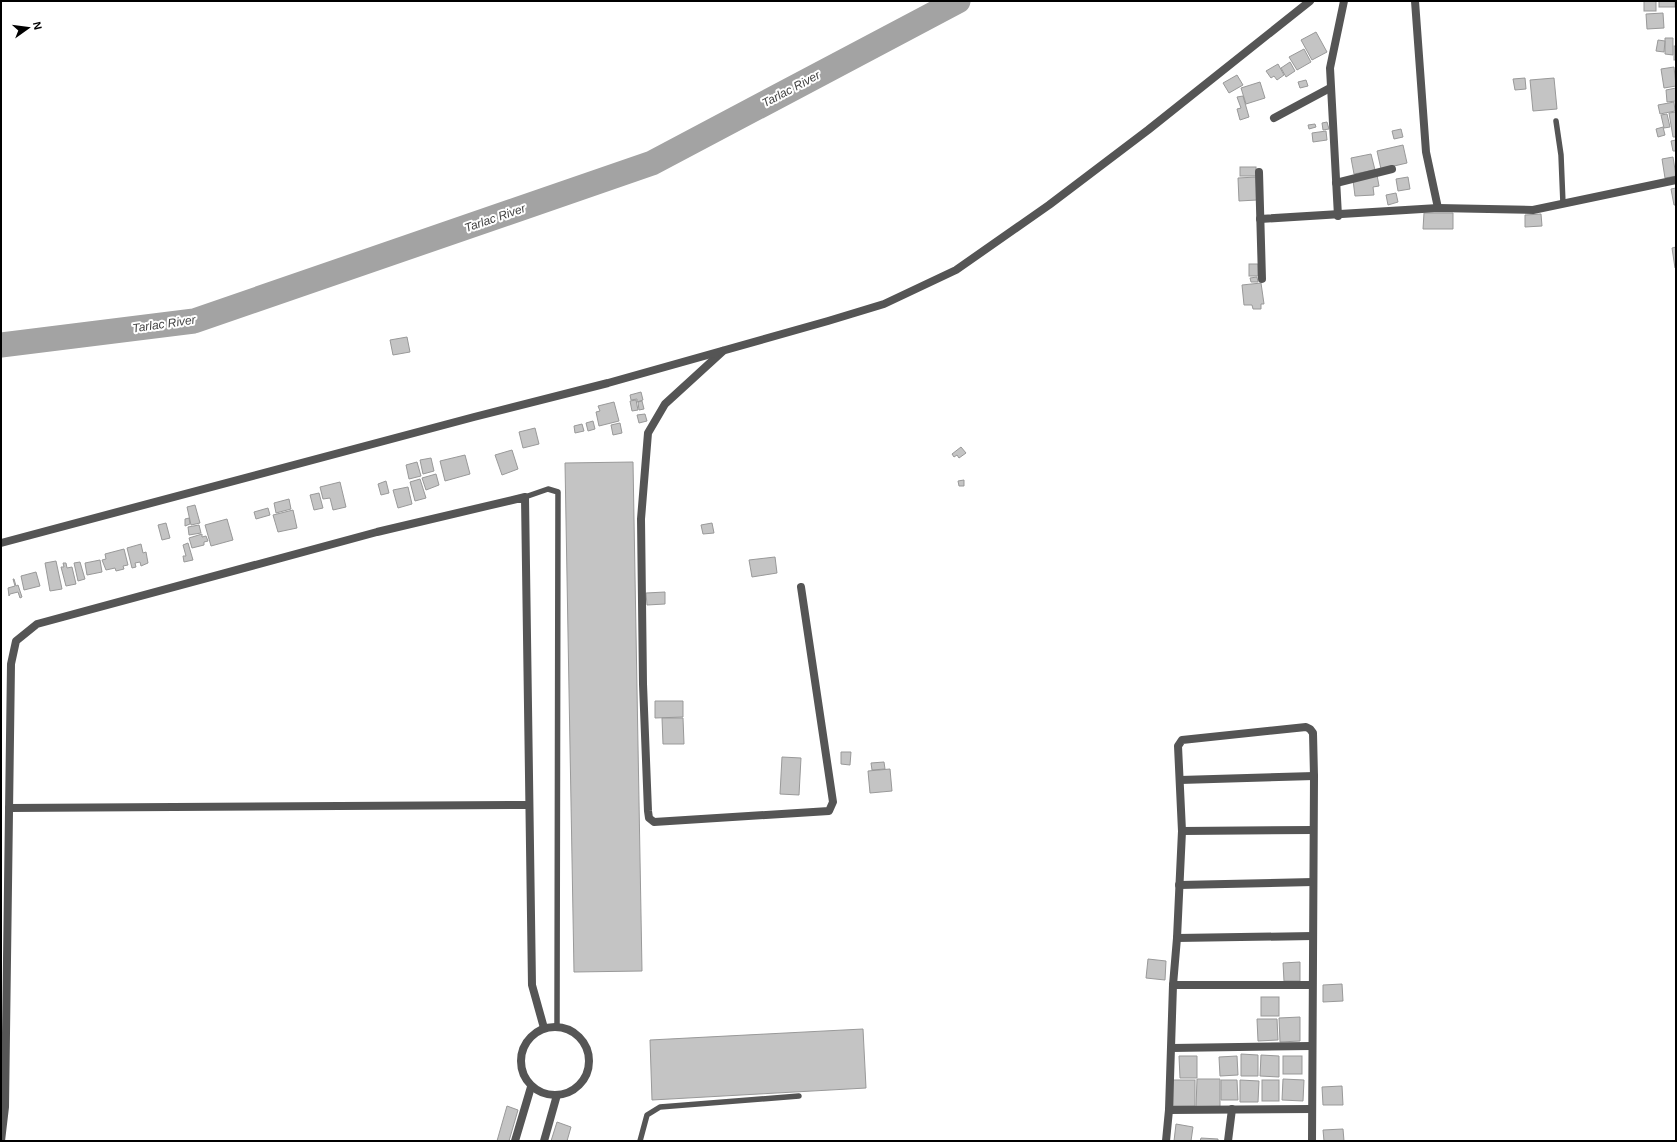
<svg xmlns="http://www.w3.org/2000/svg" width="1677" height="1142" viewBox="0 0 1677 1142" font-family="Helvetica,sans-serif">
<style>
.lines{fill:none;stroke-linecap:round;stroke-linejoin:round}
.river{stroke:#a3a3a3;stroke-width:25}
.building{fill:#c4c4c4;stroke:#999}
.service{stroke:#555;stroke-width:5.5}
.minor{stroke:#555;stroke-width:8}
.labels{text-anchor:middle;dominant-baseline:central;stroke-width:4;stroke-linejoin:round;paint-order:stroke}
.water-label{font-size:12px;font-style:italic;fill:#444;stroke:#fff}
</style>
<rect width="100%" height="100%" fill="#fff"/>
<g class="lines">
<polyline class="river" points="1,345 194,321 652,163 958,1"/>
</g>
<g class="building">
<rect x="1644" y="1" width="12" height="10"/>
<rect x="1659" y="1" width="16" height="6"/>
<polygon points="1663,13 1664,28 1647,29 1646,14"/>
<polygon points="1316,32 1327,52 1312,60 1301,40"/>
<polygon points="1665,38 1673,38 1673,55 1665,54"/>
<polygon points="1658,40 1665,41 1664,52 1656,51"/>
<rect x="1674" y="46" width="2" height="14"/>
<polygon points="1304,49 1311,62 1297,70 1289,57"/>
<polygon points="1290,62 1295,71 1286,77 1281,68"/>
<polygon points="1278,64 1284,75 1277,80 1274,76 1271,78 1266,71"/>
<polygon points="1674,67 1676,86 1664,88 1661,69"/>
<polygon points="1237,75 1243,85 1229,93 1223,83"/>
<polygon points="1525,78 1526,89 1515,90 1513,79"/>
<polygon points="1554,78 1557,109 1533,111 1530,80"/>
<polygon points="1306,80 1308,86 1300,88 1298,82"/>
<polygon points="1260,82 1265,98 1246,104 1241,88"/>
<polygon points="1676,88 1676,101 1667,102 1666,90"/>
<polygon points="1243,96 1249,117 1240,120 1237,109 1241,108 1237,97"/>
<polygon points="1674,102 1675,111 1660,114 1658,105"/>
<polygon points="1676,112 1676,137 1673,137 1669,113"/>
<polygon points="1667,114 1670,127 1664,128 1661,115"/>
<polygon points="1327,122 1329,129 1323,130 1322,123"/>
<polygon points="1315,124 1316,127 1309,129 1308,125"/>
<polygon points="1663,127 1665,135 1658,137 1656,129"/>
<polygon points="1401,129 1403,137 1394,139 1392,131"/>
<polygon points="1326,131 1327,140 1313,142 1312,133"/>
<polygon points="1676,140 1676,151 1673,151 1671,141"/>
<polygon points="1403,145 1407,163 1381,169 1377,151"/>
<polygon points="1371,154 1375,170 1354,174 1351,158"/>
<polygon points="1673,157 1676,176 1665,178 1662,159"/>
<rect x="1240" y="167" width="16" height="9"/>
<polygon points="1377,175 1379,186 1373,187 1374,195 1355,196 1353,180"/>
<polygon points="1256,177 1257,200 1239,201 1238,178"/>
<polygon points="1408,177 1410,189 1398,191 1396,179"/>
<polygon points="1676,188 1676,205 1674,205 1671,189"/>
<polygon points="1396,193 1398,202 1388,205 1386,195"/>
<polygon points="1424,213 1453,213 1453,229 1423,229"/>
<polygon points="1541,214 1542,226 1525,227 1525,215"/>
<polygon points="1676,247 1676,268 1675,268 1672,248"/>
<rect x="1249" y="264" width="9" height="12"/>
<polygon points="1257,277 1258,282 1251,282 1250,278"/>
<polygon points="1261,283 1264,304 1261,304 1261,309 1253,309 1252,305 1244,305 1242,285"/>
<polygon points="407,337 410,352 393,355 390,340"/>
<polygon points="641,392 643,400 637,402 637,399 631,400 630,395"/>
<polygon points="636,400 638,410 632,411 630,401"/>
<polygon points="642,401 644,409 639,410 638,402"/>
<polygon points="614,402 619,421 599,426 596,412 600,411 598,406"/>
<polygon points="645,414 647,421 639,423 637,415"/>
<polygon points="593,421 595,429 588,431 586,423"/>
<polygon points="620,423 622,433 613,435 611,425"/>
<polygon points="582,424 584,431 575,433 574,426"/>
<polygon points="535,428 539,444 523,448 519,432"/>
<polygon points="961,447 966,453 959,458 957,455 954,457 952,454"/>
<polygon points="512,450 518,469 502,475 495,455"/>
<polygon points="465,455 470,474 445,481 440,461"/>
<polygon points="431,458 434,471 423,474 420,460"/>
<polygon points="417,462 421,476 409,479 406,465"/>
<polygon points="633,462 642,971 574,972 565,463"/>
<polygon points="436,474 439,485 426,490 422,478"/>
<polygon points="420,479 426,498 415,501 410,482"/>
<polygon points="964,480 964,486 959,486 958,481"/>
<polygon points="386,481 389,493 381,495 378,484"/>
<polygon points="340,482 346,507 333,510 330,498 323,499 320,487"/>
<polygon points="408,487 412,504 398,508 393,490"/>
<polygon points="319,493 323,508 314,510 310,495"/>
<polygon points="289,499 291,509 276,513 274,503"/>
<polygon points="195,505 200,523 191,525 187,507"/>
<polygon points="268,508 270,515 256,519 254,512"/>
<polygon points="293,510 297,528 278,532 273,515"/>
<polygon points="189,518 190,524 185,526 185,519"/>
<polygon points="227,519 233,540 211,546 205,525"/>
<polygon points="166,523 170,538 162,540 158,525"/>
<polygon points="712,523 714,533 703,534 701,525"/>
<polygon points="199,525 201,533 189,535 188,527"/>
<polygon points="202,534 202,537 206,536 208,541 204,542 204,545 192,548 189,538"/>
<polygon points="188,543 193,560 184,562 183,556 186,556 183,545"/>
<polygon points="141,544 143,553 146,552 148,563 141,566 140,562 135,563 136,567 132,568 127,548"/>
<polygon points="124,549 128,565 123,566 124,569 116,571 115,568 106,570 102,560 106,559 105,554"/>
<polygon points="775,557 777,573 752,577 749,560"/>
<polygon points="100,560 102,572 87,575 85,563"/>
<polygon points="56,561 62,589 50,591 45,563"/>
<polygon points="80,562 85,579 78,581 74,563"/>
<polygon points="63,563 66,563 67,568 72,567 76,584 66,586 61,567 64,567"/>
<polygon points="36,572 40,586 24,590 21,576"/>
<polygon points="13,579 14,579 16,586 18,585 22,597 20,598 18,592 10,594 9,596 8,588 15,586"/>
<polygon points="665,592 665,604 647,605 646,593"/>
<polygon points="655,701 683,701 683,717 655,718"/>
<polygon points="662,718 683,718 684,744 663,744"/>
<polygon points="841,752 851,752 850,765 841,764"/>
<polygon points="782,757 801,758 799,795 780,794"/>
<polygon points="884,762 885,769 872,770 871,763"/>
<polygon points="890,769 892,791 870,793 868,771"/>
<polygon points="1148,959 1166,961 1165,980 1146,978"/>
<polygon points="1300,962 1300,981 1284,981 1283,963"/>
<polygon points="1342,984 1343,1001 1323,1002 1323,985"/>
<rect x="1261" y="997" width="18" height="19"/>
<polygon points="1300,1017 1300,1041 1280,1042 1279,1018"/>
<polygon points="1257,1019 1277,1019 1278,1040 1258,1041"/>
<polygon points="863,1029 866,1088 652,1100 650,1040"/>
<polygon points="1241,1054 1258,1055 1258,1076 1241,1076"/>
<polygon points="1261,1055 1279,1056 1279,1077 1260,1076"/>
<polygon points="1179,1056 1197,1056 1197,1078 1180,1078"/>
<polygon points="1237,1056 1238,1075 1220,1076 1219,1057"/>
<rect x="1283" y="1056" width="19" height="18"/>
<polygon points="1197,1079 1220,1079 1220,1107 1196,1107"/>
<polygon points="1283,1079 1304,1080 1303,1101 1282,1100"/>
<rect x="1173" y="1080" width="22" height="26"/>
<polygon points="1221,1080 1237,1080 1238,1100 1221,1100"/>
<polygon points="1240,1080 1259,1081 1258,1102 1240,1102"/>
<rect x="1262" y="1080" width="17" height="21"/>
<polygon points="1342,1086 1343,1105 1323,1105 1322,1087"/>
<polygon points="507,1106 518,1110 509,1141 497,1141"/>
<polygon points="557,1122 571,1127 567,1141 551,1141"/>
<polygon points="1176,1124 1193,1127 1191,1141 1174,1141"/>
<polygon points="1343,1129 1344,1141 1324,1141 1323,1130"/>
<polygon points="1201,1138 1218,1139 1218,1141 1200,1141"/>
</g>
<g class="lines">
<g class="service">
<polyline points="1556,121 1561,155 1563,204"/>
<polyline points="525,497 548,489 558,492 557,1026"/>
<polyline points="640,1141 647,1115 660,1107 799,1096"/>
</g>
<g class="minor">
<polyline points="1415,1 1426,152 1438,208"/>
<polyline points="1274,118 1330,88"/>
<polyline points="1259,172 1262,279"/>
<polyline points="1336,183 1392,169"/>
<polyline points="1338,216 1330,68 1344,1"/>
<polyline points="1260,219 1438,208 1533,210 1676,180"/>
<polyline points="723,351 665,404 648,433 641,519 643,684 648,811 649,818 654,822 829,811 833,802 801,587"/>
<polyline points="1,543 474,417 608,383 828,321 884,304 956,270 1049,205 1148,130 1310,1"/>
<polyline points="1180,780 1314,776"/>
<polyline points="9,808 529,805"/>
<polyline points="1182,831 1313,830"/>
<polyline points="1179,885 1313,882"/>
<polyline points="1177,938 1313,936"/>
<polyline points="1173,985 1312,985"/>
<circle cx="555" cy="1061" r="34"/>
<polyline points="1172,1048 1311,1046"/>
<polyline points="1169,1110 1312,1109"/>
<polyline points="1,1141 5,1107 11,664 16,641 37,624 377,532 525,497 532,985 544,1028"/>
<polyline points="515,1141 531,1087"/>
<polyline points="544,1141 557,1095"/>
<polyline points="1166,1141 1169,1110 1173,985 1177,938 1182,831 1178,746 1182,740 1306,727 1310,729 1313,733 1314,776 1312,1141"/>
<polyline points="1228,1141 1232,1109"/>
</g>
</g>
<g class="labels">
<g class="water-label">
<text transform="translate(791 89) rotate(-28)">Tarlac River</text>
<text transform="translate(495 218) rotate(-19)">Tarlac River</text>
<text transform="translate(164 324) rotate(-8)">Tarlac River</text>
</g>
</g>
<rect width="1677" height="1142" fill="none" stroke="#000000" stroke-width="4"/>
<g transform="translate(28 28) rotate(76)" stroke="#ffffff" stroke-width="3" paint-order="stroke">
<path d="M0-3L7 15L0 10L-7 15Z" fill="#000000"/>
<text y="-6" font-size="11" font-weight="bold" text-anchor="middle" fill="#000000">N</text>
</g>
</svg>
